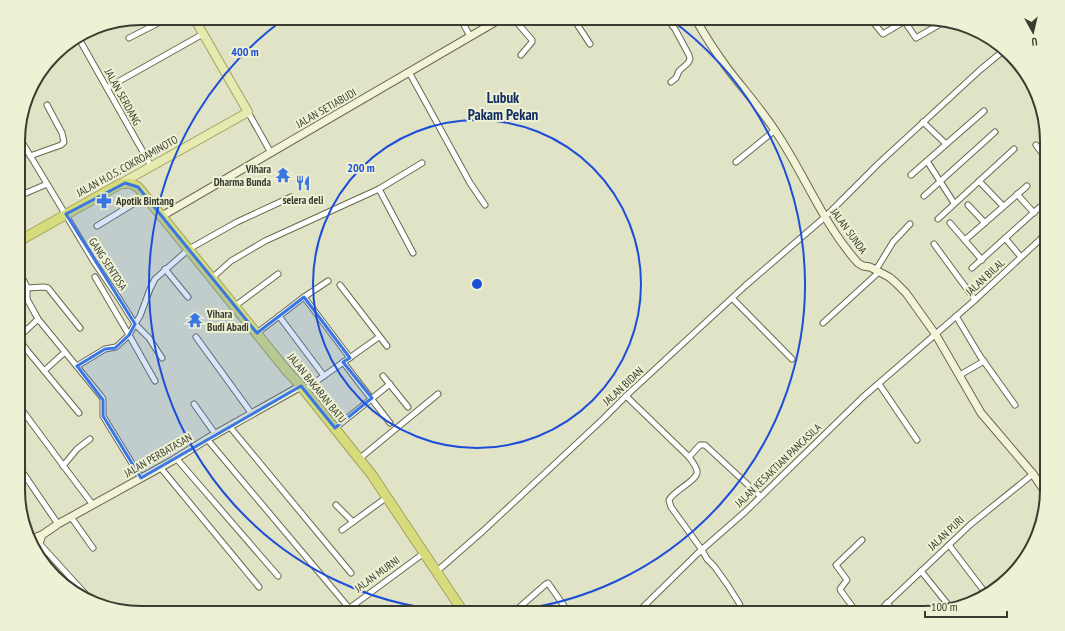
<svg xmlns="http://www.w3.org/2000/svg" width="1065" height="631" viewBox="0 0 1065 631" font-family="'PT Sans Narrow',sans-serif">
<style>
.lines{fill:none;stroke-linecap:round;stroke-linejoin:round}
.street-casing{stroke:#686a50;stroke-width:7}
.secondary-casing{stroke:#686a50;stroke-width:9}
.primary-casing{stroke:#9fa461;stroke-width:10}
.highway-casing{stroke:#9fa461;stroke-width:11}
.street{stroke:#fff;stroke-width:5}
.secondary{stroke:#f3f4d7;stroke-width:7}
.primary{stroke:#e6eab0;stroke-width:8}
.highway{stroke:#d6dc7b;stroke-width:9}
.marked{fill:#3b76e5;fill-opacity:0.2;stroke:#3b76e5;stroke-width:3;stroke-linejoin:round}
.ring{fill:none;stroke:#1d4ed8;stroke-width:2}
.labels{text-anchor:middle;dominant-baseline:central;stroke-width:4;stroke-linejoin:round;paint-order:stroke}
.street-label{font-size:11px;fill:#3a3c30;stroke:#eef1d3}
.poi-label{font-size:11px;font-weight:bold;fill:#3a3c30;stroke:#eef1d3;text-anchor:start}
.district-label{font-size:15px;font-weight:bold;fill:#122e64;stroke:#eef1d3}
.rim{fill:none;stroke:#3a3c30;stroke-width:2}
.centre{fill:#1d4ed8;stroke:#eef1d3;stroke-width:2}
.ring-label{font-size:12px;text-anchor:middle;font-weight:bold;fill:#1d4ed8;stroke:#eef1d3;stroke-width:4;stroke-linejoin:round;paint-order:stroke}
</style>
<rect width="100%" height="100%" fill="#e1e3c6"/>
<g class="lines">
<g class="street-casing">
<g id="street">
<polyline points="460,18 470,36"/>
<polyline points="513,18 532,40 532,42 521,55"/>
<polyline points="573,18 590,44"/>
<polyline points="666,18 675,29 689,55 690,59 688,63 679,71 676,78 671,82"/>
<polyline points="870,18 882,33 883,34 910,18"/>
<polyline points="905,22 916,38 942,23"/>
<polyline points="78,37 151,166"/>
<polyline points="129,38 168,18"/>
<polyline points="58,51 65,48"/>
<polyline points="409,72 470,183 485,205"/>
<polyline points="107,88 203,34"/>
<polyline points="248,112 271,153"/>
<polyline points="923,122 946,144"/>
<polyline points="19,137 94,262 118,297 135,324 149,338 162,358"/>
<polyline points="1036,145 1047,160"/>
<polyline points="30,156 61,145 64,142 62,133 47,105"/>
<polyline points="927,161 954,203"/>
<polyline points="736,162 775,130"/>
<polyline points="911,175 984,111"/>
<polyline points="979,181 1003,206"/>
<polyline points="379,189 413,253"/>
<polyline points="1017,194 1034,213"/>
<polyline points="19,196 47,184"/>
<polyline points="924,196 995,132"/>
<polyline points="968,205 985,223"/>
<polyline points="938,219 1014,149"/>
<polyline points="950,223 982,260"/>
<polyline points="97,226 146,196"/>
<polyline points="1042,237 1047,244"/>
<polyline points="1005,238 1021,257"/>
<polyline points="965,240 1027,186"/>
<polyline points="934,244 975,300"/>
<polyline points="972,268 1041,206"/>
<polyline points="165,269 188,297"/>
<polyline points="875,270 879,265 893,242 910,224"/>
<polyline points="19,271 27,287 27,299 38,319 101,396 103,399 103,416 141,478"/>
<polyline points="95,277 129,335 155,381"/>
<polyline points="212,278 231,261 265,241 379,189 422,163"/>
<polyline points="340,285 387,346"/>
<polyline points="27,288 44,287 48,288 80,328"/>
<polyline points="304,297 350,358"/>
<polyline points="733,299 792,359"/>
<polyline points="235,306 278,274"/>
<polyline points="279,316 324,376"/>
<polyline points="956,316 980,356 1015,405"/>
<polyline points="823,323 879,272"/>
<polyline points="257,333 304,297 328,281"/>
<polyline points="19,337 38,319"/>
<polyline points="196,337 252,414"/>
<polyline points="19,339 26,349 79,413"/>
<polyline points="343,362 390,423"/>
<polyline points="77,366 105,349 116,347 129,335 135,324 140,316 150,289 155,279 189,249 237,222 291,197"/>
<polyline points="44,371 65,352"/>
<polyline points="960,375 984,361"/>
<polyline points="383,376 408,407"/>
<polyline points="879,384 917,440"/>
<polyline points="304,390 379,337"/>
<polyline points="626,396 689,457 700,445 705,445 760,496"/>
<polyline points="194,404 216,435"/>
<polyline points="19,406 65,468 93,505"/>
<polyline points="230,427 351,573"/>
<polyline points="335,428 390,384"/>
<polyline points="207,439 349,608"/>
<path d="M689,457C692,461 696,466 697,471C699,480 674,490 669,500L671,507L702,550L707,559L714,566L727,584L739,603L742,610L745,613"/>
<polyline points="176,458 278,576"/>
<polyline points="359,459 438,394"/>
<polyline points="63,466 77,449 90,439"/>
<polyline points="19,467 58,524"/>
<polyline points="160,467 259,587"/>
<polyline points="336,505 353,522 387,497"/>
<polyline points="71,517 93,548"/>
<polyline points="342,530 353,522"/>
<polyline points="39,543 90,599"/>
<polyline points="949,545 987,595"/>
<polyline points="921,571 950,607"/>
<polyline points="436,572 483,531 603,419 626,396 745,286 825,217 878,164 980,70 1003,51"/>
<polyline points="887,603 895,613"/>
<polyline points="343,613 424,553"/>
<polyline points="513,613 546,584 548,583 569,613"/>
<polyline points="545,613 550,608"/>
<polyline points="637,613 698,553 746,511 863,397 975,300 1047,233"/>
<polyline points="857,613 841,591 840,589 847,580 836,565 862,540"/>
<polyline points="877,613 971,524 1033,474"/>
</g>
</g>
<g class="secondary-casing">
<g id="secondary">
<path d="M695,18C705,36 716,53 728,69C744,90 762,110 776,132C805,175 823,224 858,263L863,266L870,267L889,277L895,282L906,293L936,335L981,413L1033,474L1047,495"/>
<polyline points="162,216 502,18"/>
<polyline points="31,539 42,535"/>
<polyline points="36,552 42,535 58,524 172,461 207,439 301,386"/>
</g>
</g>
<g class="primary-casing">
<polyline id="primary" points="120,184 248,112 194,18"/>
</g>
<g class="highway-casing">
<polyline id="highway" points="19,241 120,184 130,183 138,187 287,371 301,386 372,475 464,613"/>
</g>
<use href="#street" class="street"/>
<use href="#secondary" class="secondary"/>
<use href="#primary" class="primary"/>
<use href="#highway" class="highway"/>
</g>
<path class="marked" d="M125,183L138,187L257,333L304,297L350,358L343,362L372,398L335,428L301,386L141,478L103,416V400L77,366L105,349L115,348L129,335L135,324L66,214Z"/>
<g class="ring">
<circle cx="477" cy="284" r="164"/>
<path d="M670 19A328 328 0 1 1 284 19"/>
</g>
<defs>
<g id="temple-bare" transform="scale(1.2)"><path d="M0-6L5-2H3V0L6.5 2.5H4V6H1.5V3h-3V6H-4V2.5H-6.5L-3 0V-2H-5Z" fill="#3b76e5" stroke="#eef1d3" stroke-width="2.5" paint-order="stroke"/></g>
<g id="restaurant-bare" transform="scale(1.2)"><path d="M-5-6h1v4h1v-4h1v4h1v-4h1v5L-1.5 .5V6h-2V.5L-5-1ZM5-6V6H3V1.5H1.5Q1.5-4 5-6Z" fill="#3b76e5" stroke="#eef1d3" stroke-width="2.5" paint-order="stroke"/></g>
<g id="pharmacy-bare" transform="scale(1.2)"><path d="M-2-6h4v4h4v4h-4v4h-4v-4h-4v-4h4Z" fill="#3b76e5" stroke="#eef1d3" stroke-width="2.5" paint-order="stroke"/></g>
</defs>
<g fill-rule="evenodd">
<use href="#temple-bare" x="283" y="175"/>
<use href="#restaurant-bare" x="303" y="183"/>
<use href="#pharmacy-bare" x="104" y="201"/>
<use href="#temple-bare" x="195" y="320"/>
</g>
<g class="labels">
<g class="street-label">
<text transform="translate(123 97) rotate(61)">JALAN SERDANG</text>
<text transform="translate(326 108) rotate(-30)">JALAN SETIABUDI</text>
<text transform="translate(127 166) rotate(-29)">JALAN H.O.S. COKROAMINOTO</text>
<text transform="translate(849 231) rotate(54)">JALAN SUNDA</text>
<text transform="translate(108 264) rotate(57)">GANG SENTOSA</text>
<text transform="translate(985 277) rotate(-43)">JALAN BILAL</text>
<text transform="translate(623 386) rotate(-43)">JALAN BIDAN</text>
<text transform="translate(317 388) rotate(51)">JALAN BAKARAN BATU</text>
<text transform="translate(158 455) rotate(-30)">JALAN PERBATASAN</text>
<text transform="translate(778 465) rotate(-44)">JALAN KESAKTIAN PANCASILA</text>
<text transform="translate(946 533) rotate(-43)">JALAN PURI</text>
<text transform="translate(377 574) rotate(-36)">JALAN MURNI</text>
</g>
<g class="poi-label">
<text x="271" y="169" text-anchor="end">Vihara<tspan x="271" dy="13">Dharma Bunda</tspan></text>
<text x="303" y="200" text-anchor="middle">selera deli</text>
<text x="116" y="201">Apotik Bintang</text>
<text x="207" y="314">Vihara<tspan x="207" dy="13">Budi Abadi</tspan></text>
</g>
<g class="district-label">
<text x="503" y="97">Lubuk<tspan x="503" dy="17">Pakam Pekan</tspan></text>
</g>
</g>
<path d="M0 0H1065V631H0ZM141 25H924A116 116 0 0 1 1040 141V490A116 116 0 0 1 924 606H141A116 116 0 0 1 25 490V141A116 116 0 0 1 141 25Z" fill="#eef1d3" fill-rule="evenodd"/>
<path class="rim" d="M141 25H924A116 116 0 0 1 1040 141V490A116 116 0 0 1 924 606H141A116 116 0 0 1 25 490V141A116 116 0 0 1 141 25Z"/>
<circle cx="477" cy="284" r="6" class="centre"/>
<g class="ring-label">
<text x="245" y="56">400 m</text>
<text x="361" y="172">200 m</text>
</g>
<g transform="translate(1033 32) rotate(172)" stroke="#eef1d3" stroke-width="3" paint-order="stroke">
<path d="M0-3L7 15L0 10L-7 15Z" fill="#3a3c30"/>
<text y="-6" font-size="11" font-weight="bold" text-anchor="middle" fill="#3a3c30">U</text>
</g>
<path d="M925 611v6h82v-6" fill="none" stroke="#3a3c30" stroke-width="2"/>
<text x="931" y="611" font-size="12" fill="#3a3c30" stroke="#eef1d3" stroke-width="3" paint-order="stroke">100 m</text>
</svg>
